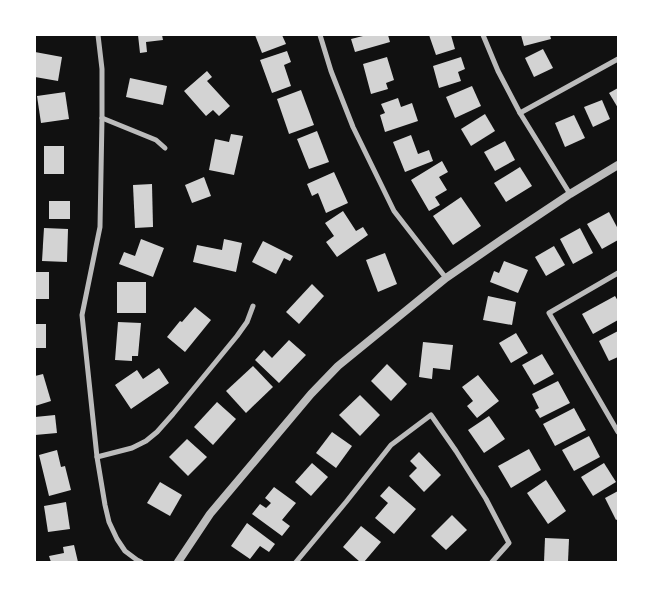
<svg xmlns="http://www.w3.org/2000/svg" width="653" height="597" viewBox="0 0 653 597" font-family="'Open Sans',sans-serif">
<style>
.building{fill:#d3d3d3}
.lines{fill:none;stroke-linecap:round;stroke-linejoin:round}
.minor{stroke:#bcbcbc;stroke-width:5}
.tertiary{stroke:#bcbcbc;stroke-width:8}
</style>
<rect width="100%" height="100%" fill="#111"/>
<g class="building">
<polygon points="138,35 162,35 163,40 146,42 147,52 140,53"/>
<polygon points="255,35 282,35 286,44 262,53"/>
<polygon points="363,35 388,35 390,42 355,52 351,39 363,36"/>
<polygon points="429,35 451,35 455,49 436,55"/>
<polygon points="521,35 550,35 551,39 524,46"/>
<polygon points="543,49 553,68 534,77 525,58"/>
<polygon points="287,51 291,62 284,65 291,86 272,93 260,60"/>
<polygon points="35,52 62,57 58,81 35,77"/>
<polygon points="387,57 394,80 386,83 388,89 371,94 363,64"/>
<polygon points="461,57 465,69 458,72 461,81 439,88 433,66"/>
<polygon points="207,71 212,77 207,81 230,106 219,116 213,110 206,116 184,91"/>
<polygon points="130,78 167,86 163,105 126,97"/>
<polygon points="472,86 481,106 455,118 446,97"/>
<polygon points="618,88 618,108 609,93"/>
<polygon points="301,90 314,125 289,134 277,99"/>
<polygon points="65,92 69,119 41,123 37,96"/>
<polygon points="398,98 401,107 412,103 418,121 385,132 380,115 385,113 381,104"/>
<polygon points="602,100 610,119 593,127 584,107"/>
<polygon points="485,114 495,131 471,146 461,129"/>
<polygon points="574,115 585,138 565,147 555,123"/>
<polygon points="317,131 329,162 309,169 297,139"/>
<polygon points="231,134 243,136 234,175 209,170 215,139 229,142"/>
<polygon points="411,135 418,154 429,150 433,161 405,172 393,142"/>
<polygon points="505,141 515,160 495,171 484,152"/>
<rect x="44" y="146" width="20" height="28"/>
<polygon points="442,161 448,172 439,177 447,190 435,197 440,205 429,211 411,180"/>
<polygon points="520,167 532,186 506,202 494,183"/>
<polygon points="334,172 348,203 326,213 318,193 312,196 307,184"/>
<polygon points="204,177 211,196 192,203 185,185"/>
<polygon points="152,184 153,227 135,228 133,185"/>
<polygon points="461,197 481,226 453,245 433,216"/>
<rect x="49" y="201" width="21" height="18"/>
<polygon points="343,211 356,231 363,227 368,235 337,257 326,242 334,236 325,223"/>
<polygon points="609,212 618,229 618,240 602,249 587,224"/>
<polygon points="44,228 68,229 67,262 42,261"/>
<polygon points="580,228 593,253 573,264 560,239"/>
<polygon points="141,239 164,248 153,277 119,264 124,252 135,256"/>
<polygon points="224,239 242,243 236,272 193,262 197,245 222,250"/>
<polygon points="263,241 293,256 290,261 284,258 276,274 252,262"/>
<polygon points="554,246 565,265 546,276 535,257"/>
<polygon points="385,253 397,284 378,292 366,260"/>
<polygon points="504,261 528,270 518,293 490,282 494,271 499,273"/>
<rect x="35" y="272" width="14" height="27"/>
<rect x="117" y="282" width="29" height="31"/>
<polygon points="312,284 324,296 299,324 286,312"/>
<polygon points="488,296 516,302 512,325 483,320"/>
<polygon points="615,296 618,301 618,320 593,334 582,314"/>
<polygon points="195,307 211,320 185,352 167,337 180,321 182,322"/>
<polygon points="118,322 141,323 138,356 132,356 132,361 115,360"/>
<rect x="35" y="324" width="11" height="24"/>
<polygon points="618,331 618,357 609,361 599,341"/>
<polygon points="516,333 528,353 511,363 499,343"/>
<polygon points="289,340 306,355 279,383 255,360 264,350 272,358"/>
<polygon points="423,342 453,345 450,370 433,368 432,379 419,377"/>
<polygon points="542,354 554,374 534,385 522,365"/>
<polygon points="387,364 407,384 391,401 371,381"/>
<polygon points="253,366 273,387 246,413 226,391"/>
<polygon points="159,368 169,383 131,409 115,385 137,370 143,379"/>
<polygon points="43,374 51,401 35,406 35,376"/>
<polygon points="478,375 499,401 477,418 467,406 473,401 462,387"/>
<polygon points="558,381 570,403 540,418 535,410 539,408 532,394"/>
<polygon points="360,395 380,415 360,436 339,415"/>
<polygon points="217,402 236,419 213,445 194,427"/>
<polygon points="574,408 586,430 555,446 543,424"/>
<polygon points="55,415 57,433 35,435 35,417"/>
<polygon points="489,416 505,439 484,453 468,430"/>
<polygon points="332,432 352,446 336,468 316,453"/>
<polygon points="589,436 600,457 574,471 562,450"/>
<polygon points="187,439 207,457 188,476 169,457"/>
<polygon points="529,449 541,470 511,488 498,466"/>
<polygon points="57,450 61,467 65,466 71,490 49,496 39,455"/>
<polygon points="419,452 441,475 424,492 409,476 417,468 410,461"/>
<polygon points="312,463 328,477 311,496 295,482"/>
<polygon points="604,463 616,482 593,496 581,477"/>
<polygon points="546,480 566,511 548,524 527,493"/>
<polygon points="160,482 182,495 170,516 147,503"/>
<polygon points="389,486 416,509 394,534 375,518 388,503 380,496"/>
<polygon points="274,487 296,503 282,520 290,526 282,536 252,514 260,504 266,508 271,503 265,498"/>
<polygon points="618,491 618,519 616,520 605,498"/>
<polygon points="66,502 70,529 48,532 44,506"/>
<polygon points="452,515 467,530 446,550 431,536"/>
<polygon points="247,523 275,544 269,552 260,546 250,559 231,546"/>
<polygon points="361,526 381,542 364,562 360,562 343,547"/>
<polygon points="545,538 569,539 568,562 544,562"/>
<polygon points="74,545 78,562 51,562 49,556 64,553 63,547"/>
</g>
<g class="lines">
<g class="minor">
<polyline points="98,35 102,69 102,118 100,227 82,315 97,457 105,505 109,522 117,539 125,551 137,560 141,562"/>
<polyline points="320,35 331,71 353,127 394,211 446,278"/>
<polyline points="483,35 498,71 520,113 570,194"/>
<polyline points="520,113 618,59"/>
<polyline points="102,118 156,140 165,148"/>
<polyline points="618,273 549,313 618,432"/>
<polyline points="97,457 132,448 146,441 157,432 173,414 237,336 247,322 253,306"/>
<polyline points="296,562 346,502 391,445 431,415 456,451 486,499 509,543 492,562"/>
</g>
<polyline class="tertiary" points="178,562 210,514 311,394 338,366 446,278 504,238 570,194 618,165"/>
</g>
<rect width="653" height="597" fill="none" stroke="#ffffff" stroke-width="72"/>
</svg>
